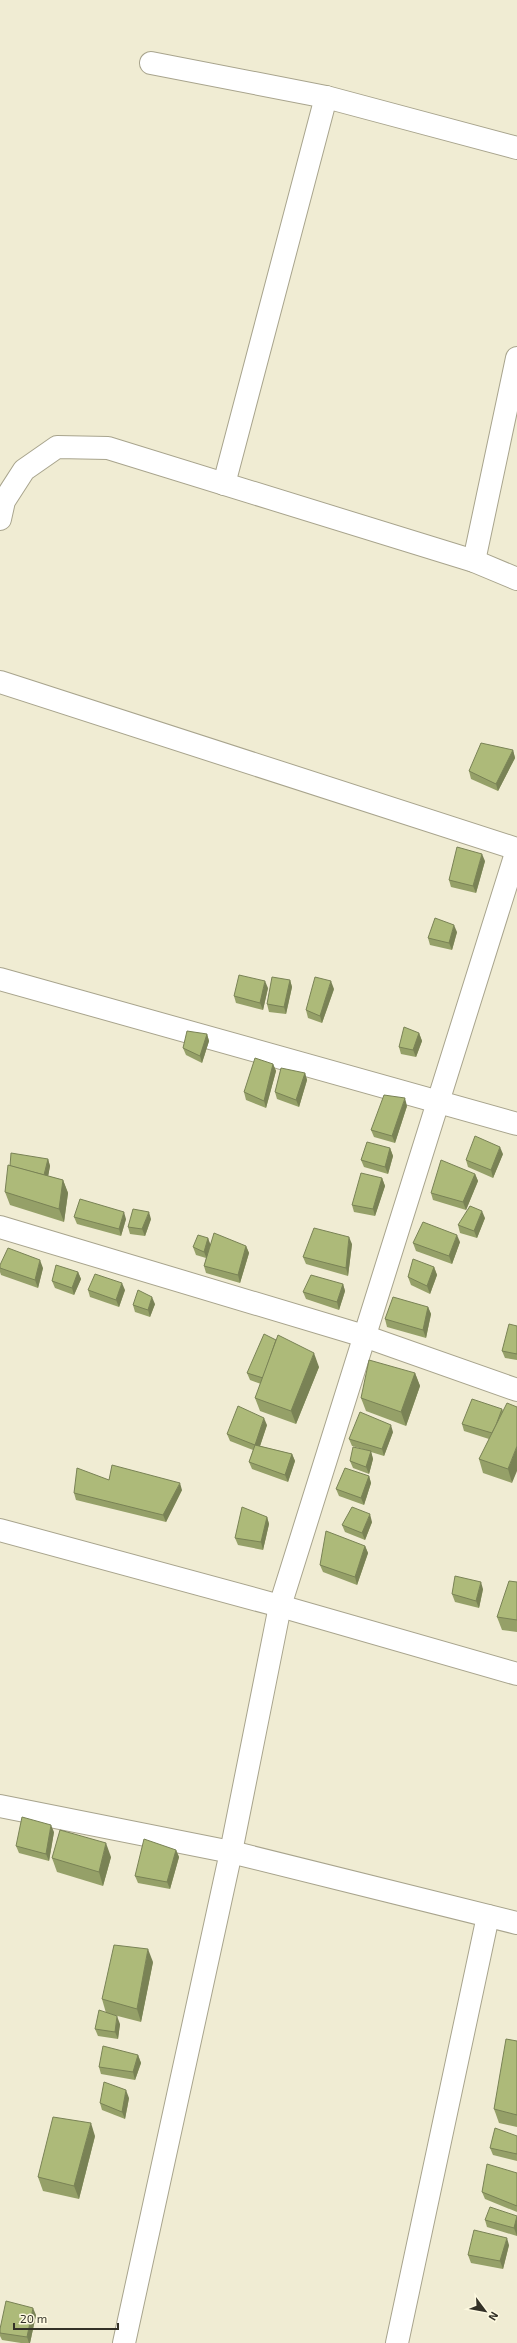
<svg xmlns="http://www.w3.org/2000/svg" width="517" height="2343" viewBox="0 0 517 2343" font-family="'Exo 2',sans-serif">
<style>
.lines{fill:none;stroke-linecap:round;stroke-linejoin:round}
.street-casing{stroke:#a8a48d;stroke-width:24}
.street{stroke:#fff;stroke-width:22}
.wall{fill:#95a068}
.shaded-wall{fill:#798255}
.building{fill:#adba79;stroke:#798255}
</style>
<rect width="100%" height="100%" fill="#f0ecd3"/>
<g class="lines">
<g class="street-casing">
<g id="street">
<polyline points="151,63 326,97 517,148"/>
<polyline points="224,484 326,97"/>
<polyline points="0,519 4,501 24,470 57,447 108,448 474,561 517,579"/>
<polyline points="474,561 517,358"/>
<polyline points="0,682 517,849"/>
<polyline points="0,979 517,1124"/>
<polyline points="0,1227 364,1336 517,1390"/>
<polyline points="0,1530 280,1606 517,1674"/>
<polyline points="0,1806 231,1852 517,1923"/>
<polyline points="124,2343 231,1852 280,1606 517,850"/>
<polyline points="397,2343 488,1916"/>
</g>
</g>
<use href="#street" class="street"/>
</g>
<g class="wall">
<polygon points="513,750 515,758 498,791 471,779 469,771"/>
<polygon points="485,861 476,893 451,887 449,880"/>
<polygon points="457,932 452,950 430,945 428,938"/>
<polygon points="290,980 292,987 286,1014 269,1012 267,1004"/>
<polygon points="268,988 263,1010 236,1003 234,996"/>
<polygon points="334,989 322,1023 308,1018 306,1010"/>
<polygon points="419,1033 422,1041 416,1057 401,1054 399,1047"/>
<polygon points="207,1034 209,1041 202,1063 186,1055 183,1048"/>
<polygon points="273,1064 276,1071 266,1108 246,1100 244,1092"/>
<polygon points="305,1073 307,1080 299,1107 277,1099 275,1092"/>
<polygon points="407,1106 395,1143 374,1137 371,1130"/>
<polygon points="390,1148 393,1156 388,1174 364,1167 361,1160"/>
<polygon points="503,1154 493,1178 468,1167 466,1160"/>
<polygon points="48,1159 50,1166 48,1176 63,1180 68,1193 64,1222 10,1205 5,1192 10,1166"/>
<polygon points="475,1174 478,1181 466,1210 433,1200 431,1193"/>
<polygon points="382,1178 385,1186 375,1216 354,1212 352,1205"/>
<polygon points="74,1217 126,1219 121,1236 77,1224"/>
<polygon points="485,1218 477,1238 460,1233 458,1225"/>
<polygon points="151,1219 145,1236 130,1234 128,1227"/>
<polygon points="208,1238 210,1245 246,1246 249,1253 240,1283 206,1273 204,1266 206,1258 196,1255 193,1247"/>
<polygon points="460,1242 452,1264 416,1251 413,1243"/>
<polygon points="352,1244 348,1276 306,1264 303,1257"/>
<polygon points="0,1265 43,1268 38,1288 1,1275 0,1272"/>
<polygon points="434,1267 437,1275 430,1294 411,1285 408,1277"/>
<polygon points="78,1272 81,1279 74,1295 55,1288 52,1281"/>
<polygon points="343,1284 345,1291 339,1310 306,1299 303,1292"/>
<polygon points="88,1290 125,1290 119,1307 90,1297"/>
<polygon points="155,1304 150,1317 135,1312 133,1305"/>
<polygon points="428,1307 431,1314 426,1338 387,1327 385,1319"/>
<polygon points="517,1326 517,1360 505,1358 502,1351"/>
<polygon points="276,1340 319,1367 296,1424 260,1411 255,1398 261,1384 250,1380 247,1373"/>
<polygon points="415,1373 420,1386 406,1426 366,1411 361,1398"/>
<polygon points="502,1409 503,1411 512,1483 483,1473 479,1459 489,1439 464,1431 462,1424"/>
<polygon points="267,1425 260,1446 292,1454 295,1461 288,1482 252,1469 249,1462 253,1450 230,1441 227,1434"/>
<polygon points="393,1432 384,1456 371,1452 373,1459 369,1474 353,1468 350,1461 366,1450 352,1446 349,1439"/>
<polygon points="369,1476 371,1483 364,1505 339,1496 336,1489"/>
<polygon points="109,1480 182,1490 166,1522 76,1500 74,1493"/>
<polygon points="267,1517 269,1524 263,1550 238,1545 235,1538"/>
<polygon points="372,1522 365,1540 345,1532 342,1525"/>
<polygon points="365,1546 368,1553 357,1585 323,1572 320,1565"/>
<polygon points="517,1582 517,1632 502,1630 497,1617"/>
<polygon points="483,1589 479,1608 455,1602 452,1594"/>
<polygon points="54,1832 49,1861 19,1853 16,1846"/>
<polygon points="176,1850 179,1857 170,1889 138,1883 135,1876"/>
<polygon points="111,1857 103,1886 57,1872 52,1858"/>
<polygon points="153,1962 141,2022 106,2013 102,1999"/>
<polygon points="120,2024 118,2039 98,2036 95,2029"/>
<polygon points="517,2041 517,2127 499,2123 494,2109"/>
<polygon points="138,2055 141,2063 135,2080 101,2074 99,2067"/>
<polygon points="129,2098 125,2119 102,2110 100,2103"/>
<polygon points="95,2136 79,2199 43,2191 38,2177"/>
<polygon points="517,2136 517,2161 493,2155 490,2148"/>
<polygon points="517,2173 517,2212 485,2199 482,2192"/>
<polygon points="517,2216 517,2236 487,2227 485,2220"/>
<polygon points="509,2245 503,2269 471,2263 468,2255"/>
<polygon points="36,2315 30,2343 21,2343 2,2340 0,2336 0,2329"/>
</g>
<g class="shaded-wall">
<polygon points="513,750 515,758 498,791 496,784"/>
<polygon points="482,854 485,861 476,893 473,886"/>
<polygon points="454,925 457,932 452,950 449,943"/>
<polygon points="290,980 292,987 286,1014 284,1007"/>
<polygon points="265,981 268,988 263,1010 260,1003"/>
<polygon points="331,981 334,989 322,1023 320,1016"/>
<polygon points="419,1033 422,1041 416,1057 413,1050"/>
<polygon points="207,1034 209,1041 202,1063 200,1056"/>
<polygon points="273,1064 276,1071 266,1108 264,1101"/>
<polygon points="305,1073 307,1080 299,1107 296,1100"/>
<polygon points="405,1098 407,1106 395,1143 392,1136"/>
<polygon points="500,1147 503,1154 493,1178 491,1170"/>
<polygon points="390,1148 393,1156 388,1174 385,1167"/>
<polygon points="48,1159 50,1166 46,1188 43,1181"/>
<polygon points="475,1174 478,1181 466,1210 463,1202"/>
<polygon points="382,1178 385,1186 375,1216 373,1209"/>
<polygon points="63,1180 68,1193 64,1222 59,1209"/>
<polygon points="482,1211 485,1218 477,1238 474,1231"/>
<polygon points="124,1212 126,1219 121,1236 119,1229"/>
<polygon points="149,1212 151,1219 145,1236 142,1229"/>
<polygon points="457,1235 460,1242 452,1264 449,1256"/>
<polygon points="349,1237 352,1244 348,1276 346,1268"/>
<polygon points="208,1238 211,1246 207,1259 204,1252"/>
<polygon points="246,1246 249,1253 240,1283 238,1275"/>
<polygon points="40,1260 43,1268 38,1288 35,1280"/>
<polygon points="434,1267 437,1275 430,1294 427,1286"/>
<polygon points="78,1272 81,1279 74,1295 72,1288"/>
<polygon points="122,1283 125,1290 119,1307 116,1300"/>
<polygon points="343,1284 345,1291 339,1310 337,1302"/>
<polygon points="152,1297 155,1304 150,1317 148,1310"/>
<polygon points="428,1307 431,1314 426,1338 423,1330"/>
<polygon points="314,1353 319,1367 296,1424 291,1411"/>
<polygon points="415,1373 420,1386 406,1426 401,1412"/>
<polygon points="264,1418 267,1425 258,1452 255,1445"/>
<polygon points="391,1425 393,1432 384,1456 382,1449"/>
<polygon points="517,1446 517,1471 512,1483 508,1469"/>
<polygon points="371,1451 373,1459 369,1474 366,1467"/>
<polygon points="292,1454 295,1461 288,1482 285,1475"/>
<polygon points="369,1476 371,1483 364,1505 361,1498"/>
<polygon points="180,1483 182,1490 166,1522 163,1515"/>
<polygon points="370,1514 372,1522 365,1540 362,1533"/>
<polygon points="267,1517 269,1524 263,1550 261,1542"/>
<polygon points="365,1546 368,1553 357,1585 355,1577"/>
<polygon points="481,1582 483,1589 479,1608 476,1601"/>
<polygon points="51,1825 54,1832 49,1861 46,1854"/>
<polygon points="106,1843 111,1857 103,1886 99,1872"/>
<polygon points="176,1850 179,1857 170,1889 167,1882"/>
<polygon points="148,1949 153,1962 141,2022 137,2009"/>
<polygon points="117,2016 120,2024 118,2039 115,2032"/>
<polygon points="138,2055 141,2063 135,2080 133,2072"/>
<polygon points="126,2090 129,2098 125,2119 122,2112"/>
<polygon points="91,2123 95,2136 79,2199 74,2186"/>
<polygon points="517,2216 517,2236 514,2228"/>
<polygon points="507,2238 509,2245 503,2269 500,2261"/>
<polygon points="33,2308 36,2315 30,2343 29,2343 27,2337"/>
</g>
<g class="building">
<polygon points="481,743 513,750 496,784 469,771"/>
<polygon points="457,847 482,854 473,886 449,880"/>
<polygon points="435,918 454,925 449,943 428,938"/>
<polygon points="239,975 265,981 260,1003 234,996"/>
<polygon points="272,977 290,980 284,1007 267,1004"/>
<polygon points="315,977 331,981 320,1016 306,1010"/>
<polygon points="404,1027 419,1033 413,1050 399,1047"/>
<polygon points="187,1031 207,1034 200,1056 183,1048"/>
<polygon points="255,1058 273,1064 264,1101 244,1092"/>
<polygon points="281,1068 305,1073 296,1100 275,1092"/>
<polygon points="384,1095 405,1098 392,1136 371,1130"/>
<polygon points="475,1136 500,1147 491,1170 466,1160"/>
<polygon points="367,1142 390,1148 385,1167 361,1160"/>
<polygon points="11,1153 48,1159 44,1175 10,1166"/>
<polygon points="441,1160 475,1174 463,1202 431,1193"/>
<polygon points="8,1165 63,1180 59,1209 5,1192"/>
<polygon points="361,1173 382,1178 373,1209 352,1205"/>
<polygon points="80,1199 124,1212 119,1229 74,1217"/>
<polygon points="470,1206 482,1211 474,1231 458,1225"/>
<polygon points="133,1209 149,1212 142,1229 128,1227"/>
<polygon points="423,1222 457,1235 449,1256 413,1243"/>
<polygon points="314,1228 349,1237 346,1268 303,1257"/>
<polygon points="214,1233 246,1246 238,1275 204,1266"/>
<polygon points="198,1235 208,1238 204,1252 193,1247"/>
<polygon points="8,1248 40,1260 35,1280 0,1268 0,1265"/>
<polygon points="413,1259 434,1267 427,1286 408,1277"/>
<polygon points="56,1265 78,1272 72,1288 52,1281"/>
<polygon points="95,1274 122,1283 116,1300 88,1290"/>
<polygon points="311,1275 343,1284 337,1302 303,1292"/>
<polygon points="138,1290 152,1297 148,1310 133,1305"/>
<polygon points="393,1297 428,1307 423,1330 385,1319"/>
<polygon points="509,1324 517,1326 517,1354 502,1351"/>
<polygon points="264,1334 276,1340 263,1378 247,1373"/>
<polygon points="278,1335 314,1353 291,1411 255,1398"/>
<polygon points="369,1360 415,1373 401,1412 361,1398"/>
<polygon points="472,1399 502,1409 496,1425 492,1433 462,1424"/>
<polygon points="507,1403 517,1407 517,1446 508,1469 479,1459"/>
<polygon points="238,1406 264,1418 255,1445 227,1434"/>
<polygon points="360,1412 391,1425 382,1449 349,1439"/>
<polygon points="255,1445 292,1454 285,1475 249,1462"/>
<polygon points="353,1447 371,1451 366,1467 350,1461"/>
<polygon points="112,1465 180,1483 163,1515 74,1493 77,1468 109,1480"/>
<polygon points="345,1468 369,1476 361,1498 336,1489"/>
<polygon points="242,1507 267,1517 261,1542 235,1538"/>
<polygon points="352,1507 370,1514 362,1533 342,1525"/>
<polygon points="326,1531 365,1546 355,1577 320,1565"/>
<polygon points="455,1576 481,1582 476,1601 452,1594"/>
<polygon points="509,1581 517,1582 517,1620 497,1617"/>
<polygon points="22,1817 51,1825 46,1854 16,1846"/>
<polygon points="60,1830 106,1843 99,1872 52,1858"/>
<polygon points="144,1839 176,1850 167,1882 135,1876"/>
<polygon points="114,1945 148,1949 137,2009 102,1999"/>
<polygon points="99,2010 117,2016 115,2032 95,2029"/>
<polygon points="506,2039 517,2041 517,2115 494,2109"/>
<polygon points="103,2046 138,2055 133,2072 99,2067"/>
<polygon points="104,2082 126,2090 122,2112 100,2103"/>
<polygon points="53,2117 91,2123 74,2186 38,2177"/>
<polygon points="495,2128 517,2136 517,2154 490,2148"/>
<polygon points="487,2164 517,2173 517,2206 482,2192"/>
<polygon points="490,2207 517,2216 514,2228 485,2220"/>
<polygon points="474,2230 507,2238 500,2261 468,2255"/>
<polygon points="6,2301 33,2308 27,2337 0,2333 0,2329"/>
</g>
<g transform="translate(485 2311) rotate(122)" stroke="#fdf9e0" stroke-width="3" paint-order="stroke">
<path d="M0-3L7 15L0 10L-7 15Z" fill="#333127"/>
<text y="-6" font-size="11" font-weight="bold" text-anchor="middle" fill="#333127">N</text>
</g>
<path d="M14 2323v6h104v-6" fill="none" stroke="#333127" stroke-width="2"/>
<text x="20" y="2323" font-size="12" fill="#333127" stroke="#fdf9e0" stroke-width="3" paint-order="stroke">20 m</text>
</svg>
